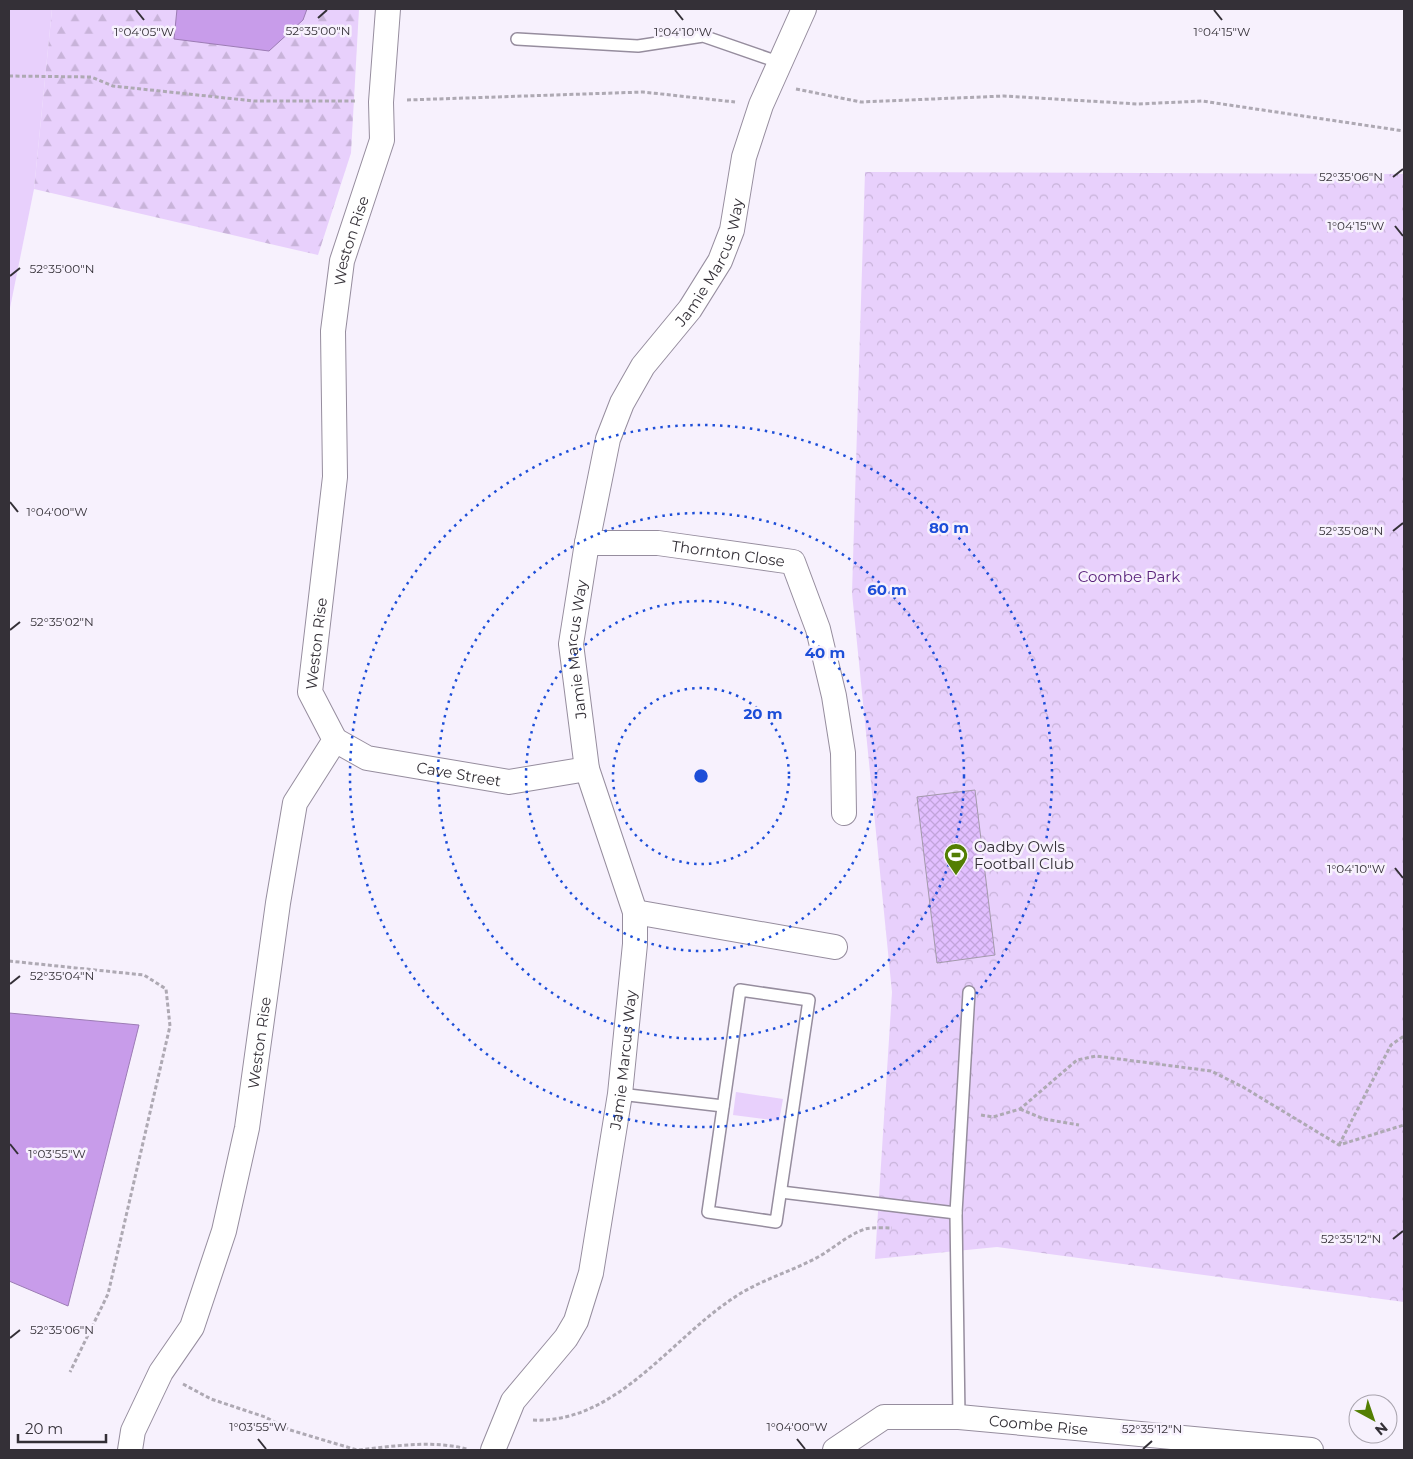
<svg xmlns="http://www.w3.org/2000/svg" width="1413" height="1459" viewBox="0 0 1413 1459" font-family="Montserrat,sans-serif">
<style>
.grass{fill:#e8d0fc}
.forest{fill:url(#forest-firs)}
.park{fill:url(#park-crowns)}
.water{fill:#c89cea;stroke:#9c7cb4}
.building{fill:url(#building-cross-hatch);stroke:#a399ab}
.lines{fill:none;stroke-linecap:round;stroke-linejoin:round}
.lane-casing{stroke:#968d9e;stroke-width:14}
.street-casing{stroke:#968d9e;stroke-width:26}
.path{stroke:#aea9b3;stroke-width:3;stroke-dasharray:4 2.5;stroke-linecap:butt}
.lane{stroke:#fff;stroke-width:11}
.street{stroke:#fff;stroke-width:24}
.ticks{fill:none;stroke:#343037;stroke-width:2}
.ring{fill:none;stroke:#1d4ed8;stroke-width:2.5;stroke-dasharray:2.5 5}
.labels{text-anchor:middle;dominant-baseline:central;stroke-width:5;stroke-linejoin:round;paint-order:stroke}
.street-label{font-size:15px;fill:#343037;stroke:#f7f1fd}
.park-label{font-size:15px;fill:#571f79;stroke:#f7f1fd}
.poi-label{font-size:15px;fill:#343037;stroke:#f7f1fd;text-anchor:start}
.ticks-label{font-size:12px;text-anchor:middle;fill:#343037;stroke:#f7f1fd;stroke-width:5;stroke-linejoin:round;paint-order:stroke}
.centre{fill:#1d4ed8;stroke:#f7f1fd;stroke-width:2.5}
.ring-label{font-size:15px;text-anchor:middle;font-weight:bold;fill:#1d4ed8;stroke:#f7f1fd;stroke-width:5;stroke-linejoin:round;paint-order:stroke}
</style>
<defs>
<pattern id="forest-firs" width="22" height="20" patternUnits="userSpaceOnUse" patternTransform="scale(1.25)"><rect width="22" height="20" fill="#e8d0fc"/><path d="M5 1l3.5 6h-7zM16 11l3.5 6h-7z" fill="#c8b3d9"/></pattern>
<pattern id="park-crowns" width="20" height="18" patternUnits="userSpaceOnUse" patternTransform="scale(1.25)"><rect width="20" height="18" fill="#e8d0fc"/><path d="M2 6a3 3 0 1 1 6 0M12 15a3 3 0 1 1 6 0" fill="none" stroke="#c8b3d9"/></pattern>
<pattern id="building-cross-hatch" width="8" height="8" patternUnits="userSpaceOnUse" patternTransform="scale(1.25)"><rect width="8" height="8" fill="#e2bfff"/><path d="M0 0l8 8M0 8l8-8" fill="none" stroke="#c2a4db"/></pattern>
</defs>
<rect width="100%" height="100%" fill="#f7f1fd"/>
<g class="grass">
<polygon points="9,9 52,9 34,189 9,313"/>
<polygon points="736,1092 783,1099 779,1121 733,1115"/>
</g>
<polygon class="forest" points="52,9 359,9 351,153 318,255 34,189"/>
<polygon class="park" points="865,172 1404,174 1404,1302 997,1247 875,1259 892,992 852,593"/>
<g class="water">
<polygon points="177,9 307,9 303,20 269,51 174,39"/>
<polygon points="9,1013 139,1025 68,1306 9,1281"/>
</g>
<polygon class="building" points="975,790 995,955 937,963 917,797"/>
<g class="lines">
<g class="lane-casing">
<g id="lane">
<polyline points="517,39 638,46 703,36 778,62"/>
<polygon points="740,990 809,1000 776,1222 708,1212"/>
<polyline points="620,1094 723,1106"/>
<polyline points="781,1192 956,1213"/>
<polyline points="959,1417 956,1213 969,992"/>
</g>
</g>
<g class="street-casing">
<g id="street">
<path id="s1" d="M587,543H658L793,562L818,629L834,696L843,753L844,813"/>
<path id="s2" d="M335,740L367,758L509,782L587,769"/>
<polyline points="635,912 835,947"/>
<path id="s3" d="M130,1450L133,1431L161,1372L192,1327L224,1231L247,1128L278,903L295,803L335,740L310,692L335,477L333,331L342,261L382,140L381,102L388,9"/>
<path id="s4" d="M493,1450L513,1401L566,1338L576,1321L591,1273L620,1094L635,944V912L587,769L571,644L587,543L608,439L622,403L643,366L690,309L720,261L732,230L744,157L761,105L804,9"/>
<path id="s5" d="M835,1450L884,1417H959L1311,1450"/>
</g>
</g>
<g class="path">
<polyline points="9,76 91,77 113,86 254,101 355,101"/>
<polyline points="796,89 861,102 1004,96 1138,104 1202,101 1404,131"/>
<polyline points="407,100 643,92 735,102"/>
<polyline points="9,961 144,975 166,989 170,1026 108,1294 70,1372"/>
<polyline points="1020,1109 1044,1119 1079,1125"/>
<polyline points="981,1115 993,1117 1020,1109 1077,1060 1096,1056 1211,1071 1243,1087 1339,1145 1404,1125"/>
<polyline points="1339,1145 1391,1045 1404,1036"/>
<polyline points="183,1384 211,1399 265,1417 290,1430 357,1450"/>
<path d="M533,1420C615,1424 670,1340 732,1299C759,1280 791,1272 820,1256C835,1247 848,1235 865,1229C873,1227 884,1228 892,1228"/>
<path d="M359,1450C394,1446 433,1440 467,1449"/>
</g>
<use href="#lane" class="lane"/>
<use href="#street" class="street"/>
</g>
<path class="ticks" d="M136,10L144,20M675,10L683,20M1214,10L1222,20M318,18L327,10M1393,177L1403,169M1395,226L1403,236M10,276L20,268M10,502L18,512M1393,531L1403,523M10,630L20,622M1395,868L1403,878M10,984L20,976M10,1144L18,1154M1393,1239L1403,1231M10,1338L20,1330M258,1439L266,1449M797,1439L805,1449M1143,1449L1152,1441"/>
<g class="ring">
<circle cx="701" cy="776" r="88"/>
<circle cx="701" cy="776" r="175"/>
<circle cx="701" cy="776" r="263"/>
<circle cx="701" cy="776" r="351"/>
</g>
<defs>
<g id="stadium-pin" transform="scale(1.25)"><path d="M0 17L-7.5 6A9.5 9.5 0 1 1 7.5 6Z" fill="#537e03" stroke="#f7f1fd"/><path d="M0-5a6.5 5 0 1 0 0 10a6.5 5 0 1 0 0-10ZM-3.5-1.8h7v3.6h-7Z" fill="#fff"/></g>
</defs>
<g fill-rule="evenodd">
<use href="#stadium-pin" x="956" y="855"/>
</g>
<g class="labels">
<g class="street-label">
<text stroke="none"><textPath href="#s3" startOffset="1258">Weston Rise</textPath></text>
<text stroke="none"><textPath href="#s4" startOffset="1261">Jamie Marcus Way</textPath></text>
<text stroke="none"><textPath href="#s1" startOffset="142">Thornton Close</textPath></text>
<text stroke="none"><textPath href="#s3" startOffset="852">Weston Rise</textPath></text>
<text stroke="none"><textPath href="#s4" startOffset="841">Jamie Marcus Way</textPath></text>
<text stroke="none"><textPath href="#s2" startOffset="130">Cave Street</textPath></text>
<text stroke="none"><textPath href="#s3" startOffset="432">Weston Rise</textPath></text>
<text stroke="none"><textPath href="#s4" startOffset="421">Jamie Marcus Way</textPath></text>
<text stroke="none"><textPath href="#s5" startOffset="214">Coombe Rise</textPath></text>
</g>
<g class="park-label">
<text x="1129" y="576">Coombe Park</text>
</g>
<g class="poi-label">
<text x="974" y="846">Oadby Owls<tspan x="974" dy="17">Football Club</tspan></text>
</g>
</g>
<g class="ticks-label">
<text x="318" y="35">52°35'00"N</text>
<text x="144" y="36">1°04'05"W</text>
<text x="683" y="36">1°04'10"W</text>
<text x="1222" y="36">1°04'15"W</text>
<text x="1351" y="181">52°35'06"N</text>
<text x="1356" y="230">1°04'15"W</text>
<text x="62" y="273">52°35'00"N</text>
<text x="57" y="516">1°04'00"W</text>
<text x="1351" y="535">52°35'08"N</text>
<text x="62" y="626">52°35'02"N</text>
<text x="1356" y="873">1°04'10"W</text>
<text x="62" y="980">52°35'04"N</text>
<text x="57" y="1158">1°03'55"W</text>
<text x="1351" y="1243">52°35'12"N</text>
<text x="62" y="1334">52°35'06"N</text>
<text x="258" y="1431">1°03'55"W</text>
<text x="797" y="1431">1°04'00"W</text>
<text x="1152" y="1433">52°35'12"N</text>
</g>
<circle cx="701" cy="776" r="8" class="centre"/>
<g class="ring-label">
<text x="949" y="533">80 m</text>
<text x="887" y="595">60 m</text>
<text x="825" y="658">40 m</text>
<text x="763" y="719">20 m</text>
</g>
<rect width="1413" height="1459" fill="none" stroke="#343037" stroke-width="20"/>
<g transform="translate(1373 1419) rotate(140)"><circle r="24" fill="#f7f1fd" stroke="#a9a4ae"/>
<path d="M0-4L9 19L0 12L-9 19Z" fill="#537e03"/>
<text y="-8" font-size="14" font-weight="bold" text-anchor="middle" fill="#343037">N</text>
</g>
<path d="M18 1434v8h88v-8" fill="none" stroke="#343037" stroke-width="2.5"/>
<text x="25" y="1434" font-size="15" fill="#343037" stroke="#f7f1fd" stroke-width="4" paint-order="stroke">20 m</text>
</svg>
